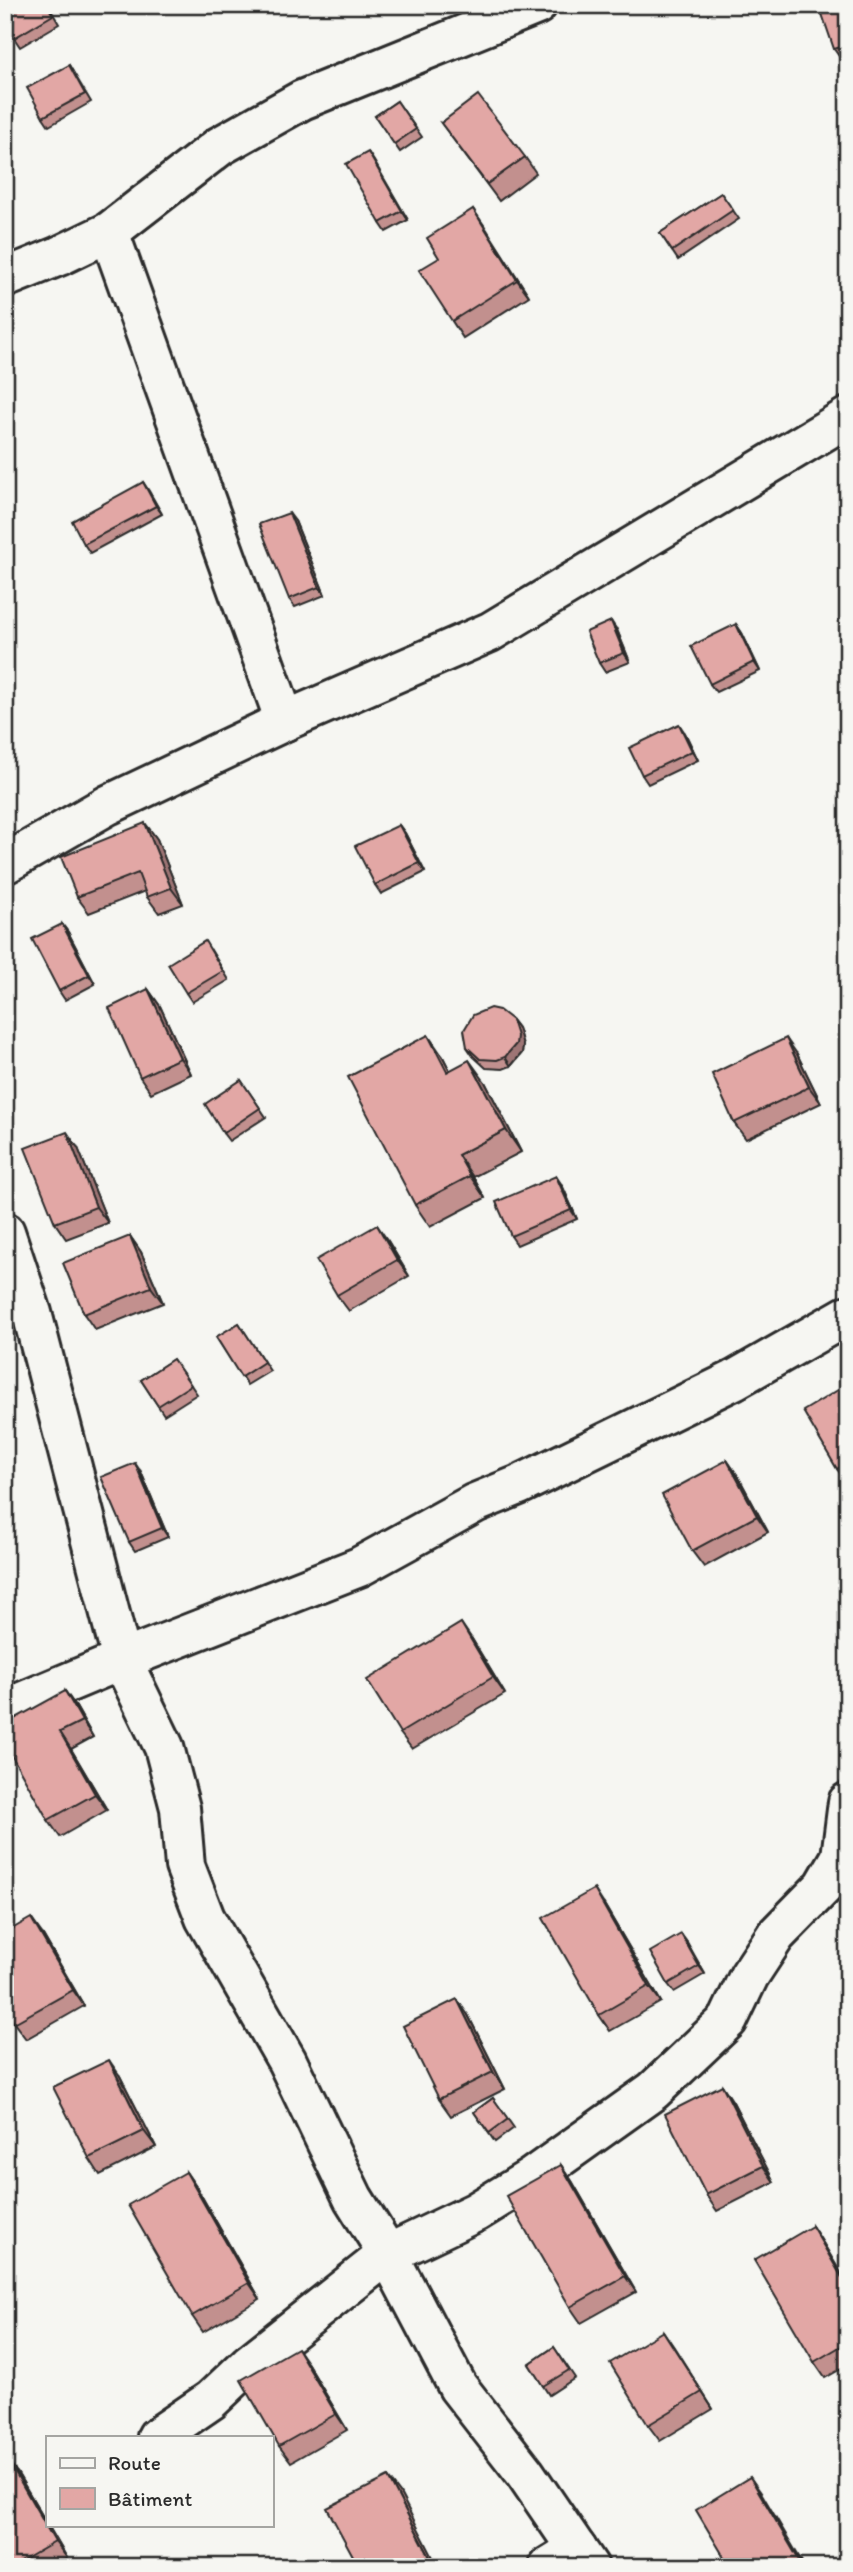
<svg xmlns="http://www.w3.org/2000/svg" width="853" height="2572" viewBox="0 0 853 2572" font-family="Itim,sans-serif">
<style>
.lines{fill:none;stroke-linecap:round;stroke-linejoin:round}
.street-casing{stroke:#2b2b2b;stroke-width:44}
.street{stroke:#f6f6f2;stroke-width:38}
.wall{fill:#c2908e;stroke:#2b2b2b;stroke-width:2}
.shaded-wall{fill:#9e7574;stroke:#2b2b2b;stroke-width:2}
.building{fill:#e2a7a5;stroke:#2b2b2b;stroke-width:2}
</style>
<rect width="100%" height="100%" fill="#f6f6f2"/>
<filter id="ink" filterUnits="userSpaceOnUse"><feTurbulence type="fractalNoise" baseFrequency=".0143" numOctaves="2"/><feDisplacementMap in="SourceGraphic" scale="14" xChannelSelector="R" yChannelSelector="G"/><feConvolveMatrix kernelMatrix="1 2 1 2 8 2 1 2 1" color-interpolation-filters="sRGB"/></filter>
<g filter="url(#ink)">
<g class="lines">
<g class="street-casing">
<g id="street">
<polyline points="109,232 285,721"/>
<polyline points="5,278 59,256 109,232 220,146 302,100 537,5"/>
<polyline points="5,864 108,805 285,721 490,632 848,417"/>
<polyline points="5,1232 32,1313 122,1660 164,1747 180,1808 185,1866 205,1918 287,2061 353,2198 388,2254 476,2212 531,2178 653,2091 728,2020 749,1976 776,1935 824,1886 841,1857 848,1802"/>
<polyline points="5,1709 122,1660 359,1567 475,1503 519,1485 734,1380 848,1315"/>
<polyline points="157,2437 211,2400 249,2364 388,2254 458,2387 525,2473 589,2567"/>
<polyline points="548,2567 577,2549"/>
</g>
</g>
<use href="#street" class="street"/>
</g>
<g class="wall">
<polygon points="48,5 59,24 20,47 14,38"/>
<polygon points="848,5 848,65 846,66 834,49"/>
<polygon points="69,65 91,102 49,126 43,117"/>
<polygon points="397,101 422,137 400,152 375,116"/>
<polygon points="441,123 525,157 536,173 499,201"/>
<polygon points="368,152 408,220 386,232 380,223"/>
<polygon points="721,193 739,219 678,260 660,233"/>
<polygon points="473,209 529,296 463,338 452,321 439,258"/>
<polygon points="143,482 162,514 90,553 84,544"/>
<polygon points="295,521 325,595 295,607 289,599"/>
<polygon points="736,624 742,633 760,671 716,692 710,684"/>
<polygon points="617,630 630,662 605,672 599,663"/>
<polygon points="5,650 11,662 5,665"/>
<polygon points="685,733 698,760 648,784 642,775"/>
<polygon points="145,823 157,839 183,904 159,913 147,897 145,891 89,913 77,897"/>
<polygon points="399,825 405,833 425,872 381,894 375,885"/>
<polygon points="62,924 68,932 95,984 65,1000 59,991"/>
<polygon points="211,950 229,980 192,1002 186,993"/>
<polygon points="148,989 160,1006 191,1074 151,1093 140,1077"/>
<polygon points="512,1020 518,1028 523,1045 522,1053 511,1066 503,1069 486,1068 473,1056 467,1047"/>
<polygon points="797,1054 821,1103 746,1139 734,1123"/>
<polygon points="443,1057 450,1071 485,1082 521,1152 473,1177 485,1198 430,1227 415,1205"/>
<polygon points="241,1080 266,1117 229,1141 223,1133"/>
<polygon points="78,1148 108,1223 66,1239 55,1223"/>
<polygon points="562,1185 577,1219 517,1245 511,1236"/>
<polygon points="130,1236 141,1252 163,1303 95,1330 84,1314"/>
<polygon points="388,1241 409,1276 349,1311 337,1295"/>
<polygon points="239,1323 270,1371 247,1385 216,1337"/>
<polygon points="173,1359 197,1394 164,1415 141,1380"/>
<polygon points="848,1384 848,1484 837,1469"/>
<polygon points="727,1460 738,1476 768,1532 704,1567 692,1551"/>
<polygon points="141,1472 168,1537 135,1551 129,1542"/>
<polygon points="472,1639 505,1694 412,1749 400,1733"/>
<polygon points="65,1691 76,1707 93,1737 71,1749 107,1810 60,1837 48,1820"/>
<polygon points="5,1874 15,1893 5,1899"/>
<polygon points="605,1906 661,2002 610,2031 599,2015"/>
<polygon points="681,1934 705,1974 674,1992 668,1984"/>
<polygon points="43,1935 84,2006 26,2039 14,2023"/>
<polygon points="468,2015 505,2089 451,2116 439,2099"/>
<polygon points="120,2076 156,2147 100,2175 89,2158"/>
<polygon points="722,2085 733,2102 774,2182 717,2211 706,2195"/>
<polygon points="493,2098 514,2128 495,2142 474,2112"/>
<polygon points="561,2165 572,2181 636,2292 581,2323 570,2307"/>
<polygon points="186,2172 197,2188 260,2299 203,2332 192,2316"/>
<polygon points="812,2226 823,2243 848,2285 848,2365 825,2378 814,2362"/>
<polygon points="663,2331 713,2409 660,2441 648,2425"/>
<polygon points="554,2347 575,2378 549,2395 529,2364"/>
<polygon points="308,2364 347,2430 291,2462 279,2446"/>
<polygon points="18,2474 67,2558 52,2567 8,2567"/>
</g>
<g class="shaded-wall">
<polygon points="368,152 374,161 408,220 402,211"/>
<polygon points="473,209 484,225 529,296 517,280"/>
<polygon points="143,482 149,491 162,514 156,506"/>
<polygon points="289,513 295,521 325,595 319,587"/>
<polygon points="611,621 617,630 630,662 624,653"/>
<polygon points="736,624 742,633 760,671 754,662"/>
<polygon points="679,724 685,733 698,760 692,751"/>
<polygon points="145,823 157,839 183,904 171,888"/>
<polygon points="399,825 405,833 425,872 419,863"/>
<polygon points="62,924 68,932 95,984 89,975"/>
<polygon points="148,989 160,1006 191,1074 180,1058"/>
<polygon points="512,1020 518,1028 523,1045 522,1053 511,1066 505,1057"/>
<polygon points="428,1035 443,1057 462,1094 447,1072"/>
<polygon points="786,1038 797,1054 821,1103 809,1087"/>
<polygon points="469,1060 485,1082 521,1152 506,1130"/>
<polygon points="67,1132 78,1148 108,1223 96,1207"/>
<polygon points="458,1155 473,1177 485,1198 470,1176"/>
<polygon points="556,1176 562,1185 577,1219 571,1210"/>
<polygon points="377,1225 388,1241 409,1276 397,1260"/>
<polygon points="130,1236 141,1252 163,1303 151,1287"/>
<polygon points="727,1460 738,1476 768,1532 757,1516"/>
<polygon points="135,1463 141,1472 168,1537 162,1528"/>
<polygon points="461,1623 472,1639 505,1694 493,1677"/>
<polygon points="65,1691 76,1707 93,1737 82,1721"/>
<polygon points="60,1732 71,1749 107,1810 95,1794"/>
<polygon points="5,1874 15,1893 5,1877"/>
<polygon points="594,1889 605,1906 661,2002 649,1986"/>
<polygon points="31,1918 43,1935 84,2006 73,1990"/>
<polygon points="681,1934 687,1942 705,1974 699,1966"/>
<polygon points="457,1999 468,2015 505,2089 493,2072"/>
<polygon points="109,2060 120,2076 156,2147 144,2131"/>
<polygon points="722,2085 733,2102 774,2182 763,2166"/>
<polygon points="561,2165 572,2181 636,2292 625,2276"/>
<polygon points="186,2172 197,2188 260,2299 249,2283"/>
<polygon points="812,2226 823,2243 848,2285 848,2288"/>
<polygon points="663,2331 674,2347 713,2409 702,2392"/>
<polygon points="297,2348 308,2364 347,2430 336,2414"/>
<polygon points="7,2458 18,2474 67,2558 55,2542"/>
<polygon points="388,2477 400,2493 438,2567 435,2567"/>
<polygon points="750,2477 762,2494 805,2567 803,2567"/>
</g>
<g class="building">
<polygon points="23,5 47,5 53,15 14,38 5,22 5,15"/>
<polygon points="819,5 848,5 848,45 834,49"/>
<polygon points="69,65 85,94 43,117 27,88"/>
<polygon points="478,95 525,157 487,184 441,123"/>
<polygon points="397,101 416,129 394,144 375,116"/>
<polygon points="368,152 402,211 380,223 346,164"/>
<polygon points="721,193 733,210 672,251 660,233"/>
<polygon points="473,209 517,280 452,321 419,270 439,258 427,238"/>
<polygon points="143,482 156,506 84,544 72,521"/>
<polygon points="289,513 319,587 289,599 259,524"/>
<polygon points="611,621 624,653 599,663 586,632"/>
<polygon points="736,624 754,662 710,684 691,646"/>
<polygon points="679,724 692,751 642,775 629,748"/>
<polygon points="145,823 171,888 147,897 138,873 77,897 61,857"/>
<polygon points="399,825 419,863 375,885 355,846"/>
<polygon points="62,924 89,975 59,991 32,939"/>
<polygon points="205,941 223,971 186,993 168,964"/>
<polygon points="148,989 180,1058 140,1077 109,1008"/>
<polygon points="490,1008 499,1010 512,1020 517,1036 516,1044 505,1057 497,1060 480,1059 467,1047 464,1030 473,1015"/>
<polygon points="428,1035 447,1072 469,1060 506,1130 458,1155 470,1176 415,1205 348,1077"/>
<polygon points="786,1038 809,1087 734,1123 712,1074"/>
<polygon points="241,1080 260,1108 223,1133 205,1104"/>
<polygon points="67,1132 96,1207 55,1223 25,1148"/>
<polygon points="556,1176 571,1210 511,1236 496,1202"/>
<polygon points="377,1225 397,1260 337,1295 316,1260"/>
<polygon points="130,1236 151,1287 84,1314 63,1263"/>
<polygon points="239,1323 264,1362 241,1377 216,1337"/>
<polygon points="173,1359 191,1385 158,1406 141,1380"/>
<polygon points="848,1384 848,1462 837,1469 803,1411"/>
<polygon points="727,1460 757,1516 692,1551 662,1495"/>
<polygon points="135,1463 162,1528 129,1542 101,1477"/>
<polygon points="461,1623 493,1677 400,1733 367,1680"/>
<polygon points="65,1691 82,1721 60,1732 95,1794 48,1820 5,1744 5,1724"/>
<polygon points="5,1877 9,1885 5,1887"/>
<polygon points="594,1889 649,1986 599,2015 543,1918"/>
<polygon points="31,1918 73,1990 14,2023 5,2007 5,1933"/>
<polygon points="681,1934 699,1966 668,1984 650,1952"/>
<polygon points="457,1999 493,2072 439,2099 403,2026"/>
<polygon points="109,2060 144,2131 89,2158 53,2087"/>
<polygon points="722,2085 763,2166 706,2195 665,2114"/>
<polygon points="493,2098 508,2119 489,2133 474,2112"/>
<polygon points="561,2165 625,2276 570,2307 506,2196"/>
<polygon points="186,2172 249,2283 192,2316 128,2205"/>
<polygon points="812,2226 848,2288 848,2342 814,2362 754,2260"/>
<polygon points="663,2331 702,2392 648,2425 610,2363"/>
<polygon points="554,2347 569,2370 543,2386 529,2364"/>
<polygon points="297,2348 336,2414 279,2446 241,2380"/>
<polygon points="7,2458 55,2542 12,2567 8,2567 5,2562 5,2459"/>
<polygon points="388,2477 435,2567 359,2567 327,2508"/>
<polygon points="750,2477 803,2567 730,2567 696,2510"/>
</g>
</g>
<rect width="853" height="2572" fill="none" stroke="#f6f6f2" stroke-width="28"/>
<rect x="14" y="14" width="825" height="2544" fill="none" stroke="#2b2b2b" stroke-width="2.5" filter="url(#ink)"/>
<rect x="46" y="2436" width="228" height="91" fill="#f6f6f2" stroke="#a5a5a2" stroke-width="2"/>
<rect x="60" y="2458" width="35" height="10" fill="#f6f6f2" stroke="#a5a5a2" stroke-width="2"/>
<text x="108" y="2470" font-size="21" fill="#2b2b2b">Route</text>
<rect x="60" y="2488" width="35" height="21" fill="#e2a7a5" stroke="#a5a5a2" stroke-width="2"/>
<text x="108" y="2506" font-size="21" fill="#2b2b2b">Bâtiment</text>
</svg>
